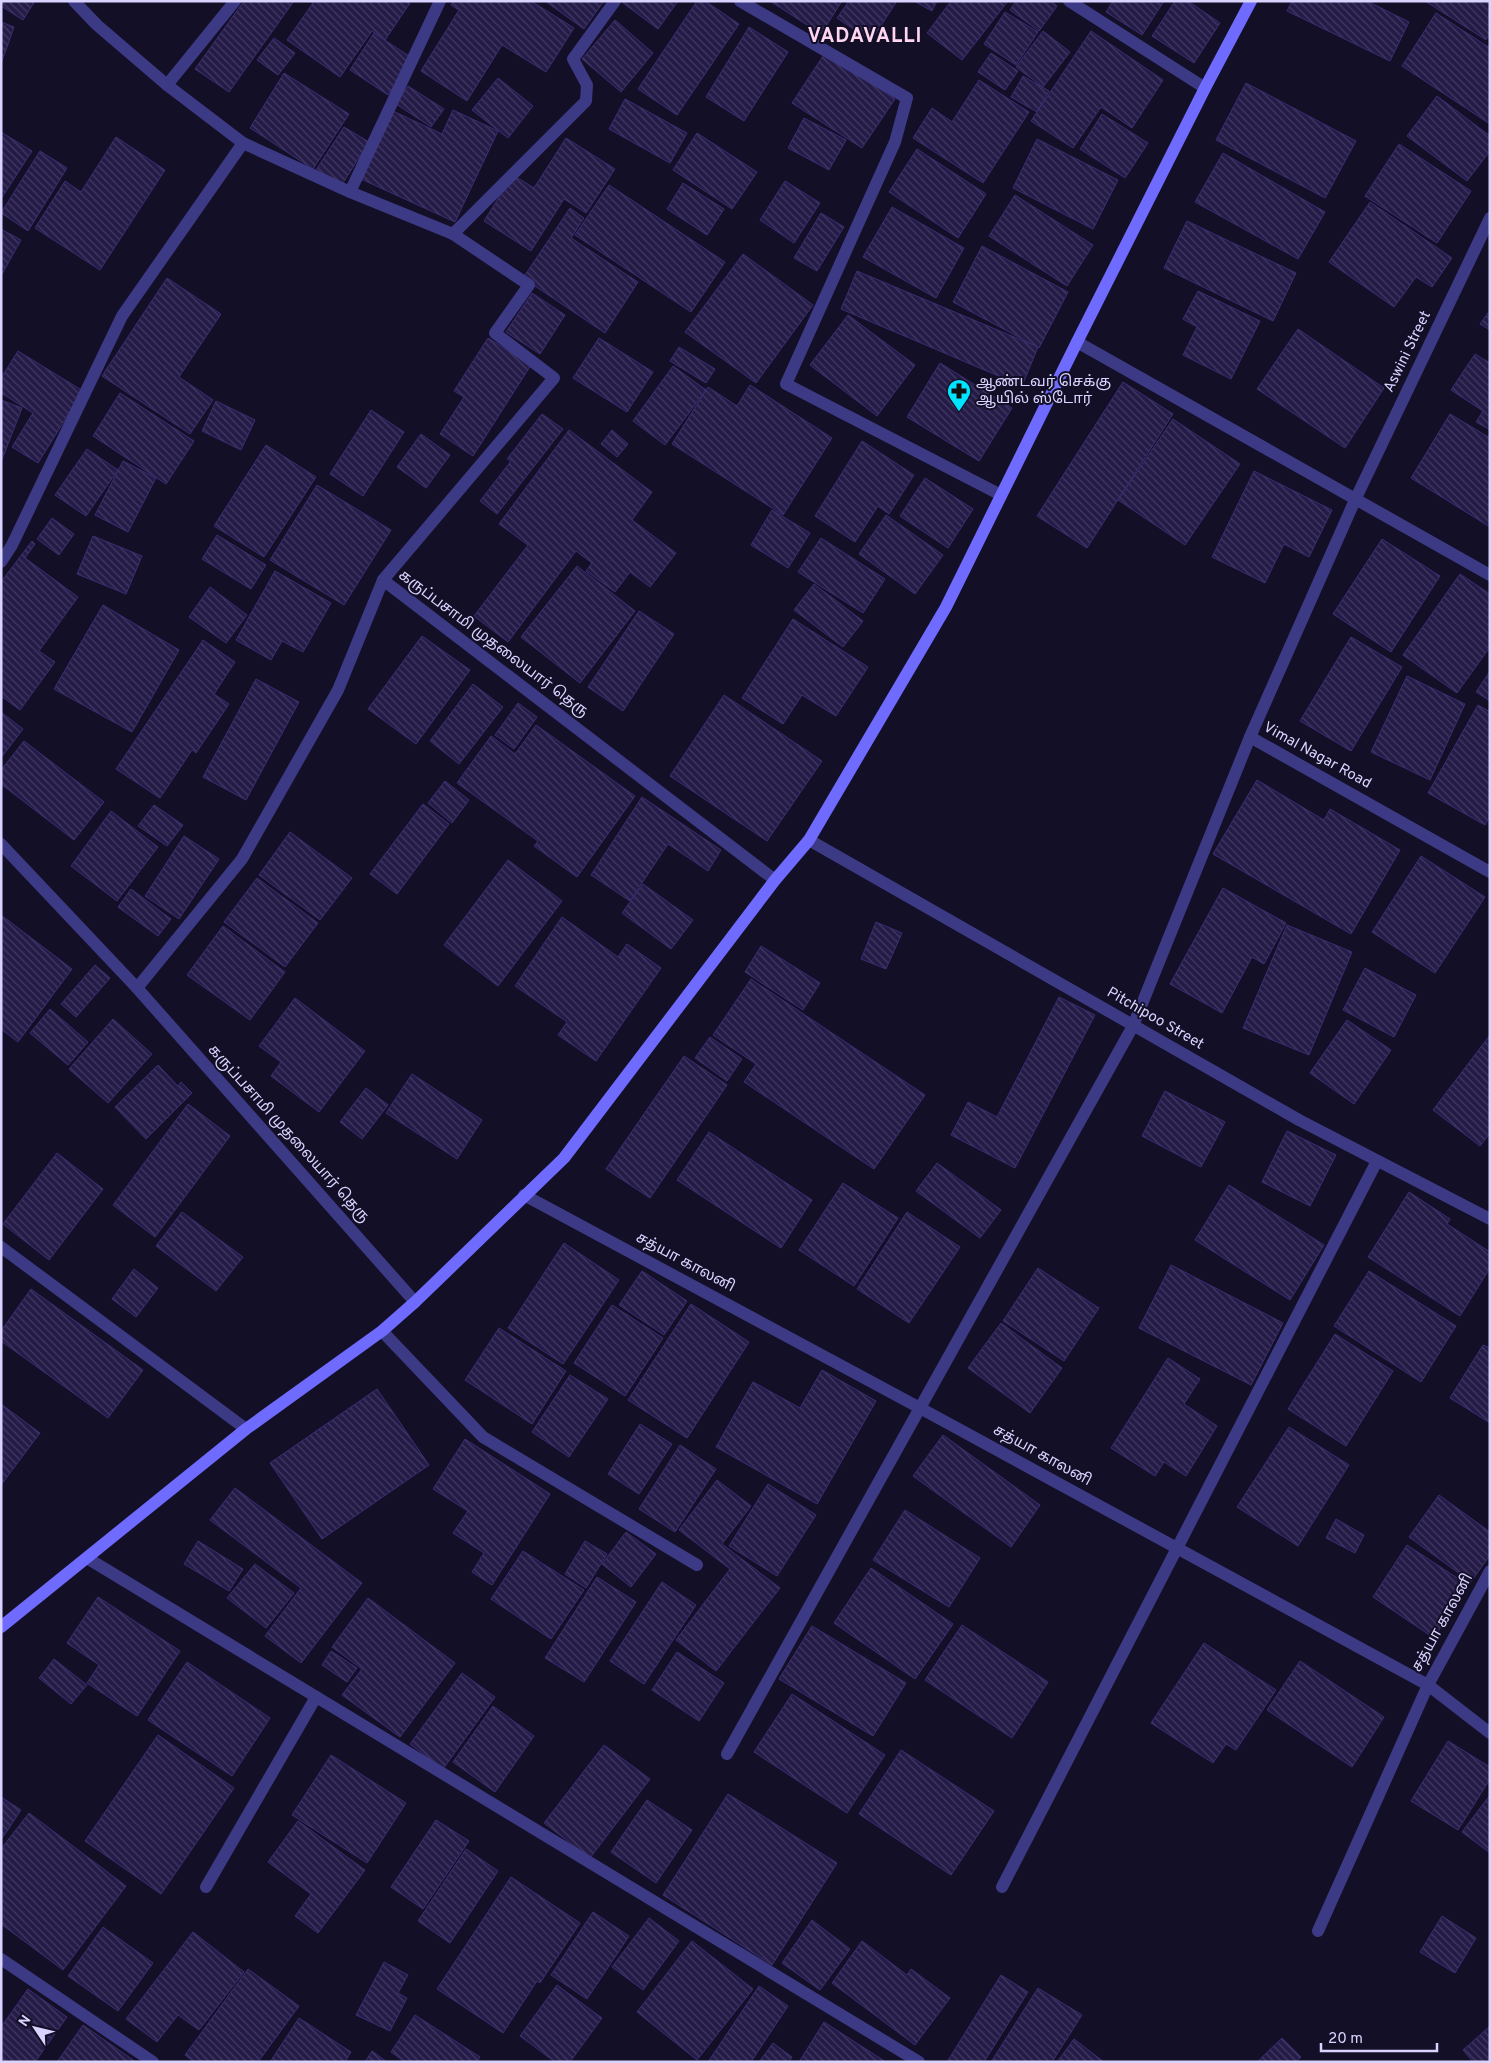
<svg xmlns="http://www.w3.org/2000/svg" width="1491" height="2063" viewBox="0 0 1491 2063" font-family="Overpass,'Noto Sans Tamil',sans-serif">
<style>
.building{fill:url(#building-back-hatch);stroke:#3b2d73}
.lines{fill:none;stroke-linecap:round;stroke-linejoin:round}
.street{stroke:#3d3a85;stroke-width:12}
.secondary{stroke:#6f6bff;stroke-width:12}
.labels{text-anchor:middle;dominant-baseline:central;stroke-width:4;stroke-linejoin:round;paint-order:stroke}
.street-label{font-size:15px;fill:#d9d4ff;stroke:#130f26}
.poi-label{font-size:15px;fill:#d9d4ff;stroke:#130f26;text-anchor:start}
.district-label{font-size:20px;font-weight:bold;letter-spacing:1px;fill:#ffd6f0;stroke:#130f26}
</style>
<defs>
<pattern id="building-back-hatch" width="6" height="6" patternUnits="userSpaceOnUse" patternTransform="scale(1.25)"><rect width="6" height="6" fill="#241b47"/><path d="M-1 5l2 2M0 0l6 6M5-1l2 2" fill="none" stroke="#433b63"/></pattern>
</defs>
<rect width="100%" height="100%" fill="#130f26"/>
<g class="building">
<polygon points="1,1 35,1 23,20 1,6"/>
<polygon points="244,1 294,1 229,92 195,69"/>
<polygon points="310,1 407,1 410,3 385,40 372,31 340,77 287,40 313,3"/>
<polygon points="453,1 531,1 574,28 546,72 502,45 467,101 421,71 459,10 451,5"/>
<polygon points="545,1 604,1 584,29"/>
<polygon points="624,1 678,1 658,29 623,3"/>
<polygon points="697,1 705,1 739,24 677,115 638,89"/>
<polygon points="770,1 842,1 821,34"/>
<polygon points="849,1 897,1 871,41 837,18"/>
<polygon points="914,1 937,1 932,11"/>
<polygon points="951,1 1008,1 962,60 927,33"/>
<polygon points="1016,1 1051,1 1057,6 1039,31 1010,10"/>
<polygon points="1113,1 1164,1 1142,35 1106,12"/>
<polygon points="1175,1 1188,1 1220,23 1194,63 1152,36"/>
<polygon points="1292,1 1367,1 1409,22 1390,61 1287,11"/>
<polygon points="1425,1 1490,1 1488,21 1490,22 1490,33 1486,40"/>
<polygon points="1005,12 1038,32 1016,65 984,44"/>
<polygon points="1436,13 1490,48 1490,124 1402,66"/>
<polygon points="615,20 653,53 621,92 582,59"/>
<polygon points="1,22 14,27 1,64"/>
<polygon points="749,27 788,52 744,121 706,97"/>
<polygon points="1043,31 1070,52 1043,87 1016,67"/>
<polygon points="1091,31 1163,80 1132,128 1101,107 1073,148 1031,121"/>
<polygon points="374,33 412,58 388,95 350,70"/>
<polygon points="274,38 295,53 278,75 257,60"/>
<polygon points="825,53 895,99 862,148 792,103"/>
<polygon points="991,53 1018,71 1005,90 978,72"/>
<polygon points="284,73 349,114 313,169 250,128"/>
<polygon points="1023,76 1049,91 1037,112 1011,97"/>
<polygon points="498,78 533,106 508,138 472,110"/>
<polygon points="979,80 1029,112 983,183 913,138 932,108 952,122"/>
<polygon points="1246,83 1356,141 1325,198 1216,140"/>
<polygon points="408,86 444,109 431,127 396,104"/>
<polygon points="1437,96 1490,136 1490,151 1467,181 1407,136"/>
<polygon points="625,99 687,133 670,163 609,129"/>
<polygon points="453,110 498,131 455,222 361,179 393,111 442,134"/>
<polygon points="1102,114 1148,143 1125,178 1080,149"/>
<polygon points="804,118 846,140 829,170 788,148"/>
<polygon points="344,127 369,142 341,186 316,170"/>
<polygon points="1,132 32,151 1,199"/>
<polygon points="697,133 757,172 732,209 673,170"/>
<polygon points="116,137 165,170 100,270 35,228 65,181 81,192"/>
<polygon points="566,138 615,169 586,213 564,199 531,251 484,221 513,175 534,188"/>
<polygon points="1037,139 1118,180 1093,229 1013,188"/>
<polygon points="1399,144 1471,191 1437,243 1365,196"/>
<polygon points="917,149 986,194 958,238 889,192"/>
<polygon points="40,151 67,168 28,231 1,213"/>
<polygon points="1223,153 1325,212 1298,259 1195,202"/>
<polygon points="785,181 820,203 794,243 760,220"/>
<polygon points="683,183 724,209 707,235 667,209"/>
<polygon points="609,185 725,262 691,312 575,235"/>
<polygon points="1015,195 1093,245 1067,286 989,236"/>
<polygon points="1370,202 1452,258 1432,287 1416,277 1394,307 1329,262"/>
<polygon points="892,207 964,248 936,298 863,257"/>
<polygon points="570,208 584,218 571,238 638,282 605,333 523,278"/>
<polygon points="821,213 844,227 817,271 794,258"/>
<polygon points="1187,221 1296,273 1273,321 1164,268"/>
<polygon points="1,229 21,240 1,276"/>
<polygon points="982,246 1068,292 1039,348 953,302"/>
<polygon points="743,254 813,305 756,383 685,332"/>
<polygon points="857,271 1038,347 1022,386 841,309"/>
<polygon points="167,278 221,314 179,377 213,400 190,434 102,376"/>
<polygon points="1198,291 1260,321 1231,379 1183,355 1197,327 1183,319"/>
<polygon points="532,293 565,315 540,354 506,332"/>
<polygon points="1490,310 1490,330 1480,324"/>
<polygon points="848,315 915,365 877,416 810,365"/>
<polygon points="1298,329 1384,388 1345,448 1257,389"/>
<polygon points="488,338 531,365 473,456 440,434 464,397 454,391"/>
<polygon points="599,338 653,372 627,412 573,378"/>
<polygon points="679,347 715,369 706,383 670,361"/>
<polygon points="18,351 83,391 38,463 12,447 33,413 1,393 1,378"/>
<polygon points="1475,354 1490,363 1490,430 1476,422 1483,411 1451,390"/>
<polygon points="940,363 1012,408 979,461 907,417"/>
<polygon points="673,366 706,390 665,445 633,421"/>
<polygon points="1123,382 1173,414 1087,548 1037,516"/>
<polygon points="750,385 832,438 783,515 672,444 708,387 737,406"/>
<polygon points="120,393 194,441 166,484 93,436"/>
<polygon points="1,400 22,408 1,462"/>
<polygon points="216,401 255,420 241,450 202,431"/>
<polygon points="371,410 404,432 363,496 330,474"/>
<polygon points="542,414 563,429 497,514 480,501 511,461 507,459"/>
<polygon points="1450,414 1490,438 1490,527 1411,478"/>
<polygon points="1173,419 1240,464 1185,545 1118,500"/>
<polygon points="569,430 652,492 632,520 676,553 650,587 630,572 615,592 586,571 592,563 576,551 508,642 474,616 528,545 499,524"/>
<polygon points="612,430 628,444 617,457 601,444"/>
<polygon points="421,434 450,455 426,488 397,467"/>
<polygon points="862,441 914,475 889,514 878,506 855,542 815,516"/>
<polygon points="266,445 316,477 264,557 214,526"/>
<polygon points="87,449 118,470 86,516 55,495"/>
<polygon points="123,461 156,478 128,532 95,515"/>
<polygon points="1254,471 1332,510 1309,557 1284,544 1265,583 1212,557"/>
<polygon points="925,478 973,509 948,548 900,516"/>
<polygon points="317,485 391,530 344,605 270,560"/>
<polygon points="772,510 810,533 788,568 751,545"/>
<polygon points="886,515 943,555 915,594 859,554"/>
<polygon points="52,518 74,534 59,555 37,539"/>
<polygon points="217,535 266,565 251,589 202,559"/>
<polygon points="93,536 142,556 126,594 77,574"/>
<polygon points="821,538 885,579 863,613 798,572"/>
<polygon points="1382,539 1440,576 1391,652 1333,614"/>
<polygon points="32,541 35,544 25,558 78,597 39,651 55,662 20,710 1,696 1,582"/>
<polygon points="577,566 635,611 580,683 521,637"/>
<polygon points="275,571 331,603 303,652 282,641 271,660 236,640"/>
<polygon points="1460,574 1490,594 1490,647 1457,693 1403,655"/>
<polygon points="814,584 863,621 843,647 794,610"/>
<polygon points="210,587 247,615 226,643 189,617"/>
<polygon points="103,605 179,650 132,732 54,689"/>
<polygon points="639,611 674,634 623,711 588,687"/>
<polygon points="793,619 868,667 836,716 802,695 783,724 742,698"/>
<polygon points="422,636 470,670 416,744 368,709"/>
<polygon points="1351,637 1402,667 1351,751 1300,721"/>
<polygon points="203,640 235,662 214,694 229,704 196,753 192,750 160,798 116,769"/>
<polygon points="1490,671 1490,701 1476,692"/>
<polygon points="1407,676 1465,704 1430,780 1371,752"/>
<polygon points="256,679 299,702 246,800 203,777"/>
<polygon points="473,684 503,707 459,764 430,741"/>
<polygon points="724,695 822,761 767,841 670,776"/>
<polygon points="518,703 537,717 514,749 495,735"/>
<polygon points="1478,705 1490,712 1490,816 1485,825 1428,793"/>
<polygon points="1,712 23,729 1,758"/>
<polygon points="536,725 635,796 577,877 534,846 538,841 457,783 491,736 515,754"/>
<polygon points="24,741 104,802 74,840 1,784 1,770"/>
<polygon points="1257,780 1324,820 1330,809 1400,850 1351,934 1213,854"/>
<polygon points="445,781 469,800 452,823 428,803"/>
<polygon points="642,797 721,850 708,871 668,844 630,901 591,875"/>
<polygon points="423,804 449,824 397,894 370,874"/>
<polygon points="154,805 183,825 167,846 138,826"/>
<polygon points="111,811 158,847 117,901 71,866"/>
<polygon points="290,832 352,878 320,920 259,875"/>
<polygon points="184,836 219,859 179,919 145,896"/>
<polygon points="1421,856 1485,897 1435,973 1372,932"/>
<polygon points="508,860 562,901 498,986 444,945"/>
<polygon points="257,878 318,923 285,967 224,922"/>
<polygon points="643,884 693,920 671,949 622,913"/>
<polygon points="1223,888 1286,923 1264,964 1252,957 1222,1013 1170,984"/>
<polygon points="131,889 171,919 158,936 118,907"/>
<polygon points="1,915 72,969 18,1042 1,1029"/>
<polygon points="562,917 618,957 627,944 661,968 596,1061 558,1035 567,1022 515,986"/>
<polygon points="876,922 902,933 886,969 861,959"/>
<polygon points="1287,925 1352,952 1309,1055 1243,1028"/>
<polygon points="223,926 285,972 250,1020 187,975"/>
<polygon points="761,946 820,983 803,1010 745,972"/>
<polygon points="95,965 110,978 76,1017 61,1004"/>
<polygon points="1365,968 1416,995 1394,1037 1343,1010"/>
<polygon points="751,979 925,1095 874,1169 744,1082 756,1064 713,1035"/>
<polygon points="1059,997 1095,1015 1015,1168 951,1135 968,1102 997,1117"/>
<polygon points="295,998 365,1051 319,1112 271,1076 281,1062 259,1046"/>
<polygon points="50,1009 88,1042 68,1065 30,1033"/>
<polygon points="113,1019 152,1054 108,1103 69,1069"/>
<polygon points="1347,1020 1391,1050 1354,1104 1310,1073"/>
<polygon points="1490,1035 1490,1133 1480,1146 1433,1110"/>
<polygon points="710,1037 742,1059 727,1081 695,1058"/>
<polygon points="684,1056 727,1085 650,1198 606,1169"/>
<polygon points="158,1065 178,1086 181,1082 192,1093 146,1139 115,1107"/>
<polygon points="412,1074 482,1120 457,1159 386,1113"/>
<polygon points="366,1088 388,1105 362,1139 340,1122"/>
<polygon points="1165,1091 1225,1122 1201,1167 1142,1136"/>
<polygon points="188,1104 230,1136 155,1237 113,1205"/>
<polygon points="1287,1131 1336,1155 1310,1206 1262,1182"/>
<polygon points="709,1132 812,1200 781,1248 677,1180"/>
<polygon points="57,1153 103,1189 49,1260 3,1224"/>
<polygon points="937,1163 1001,1210 980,1238 916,1191"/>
<polygon points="843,1183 898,1218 854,1286 799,1250"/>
<polygon points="1229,1185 1324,1245 1290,1300 1195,1240"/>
<polygon points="1409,1192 1450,1219 1447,1224 1490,1252 1490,1268 1460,1316 1368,1257"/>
<polygon points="182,1212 243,1257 216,1291 156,1246"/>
<polygon points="907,1212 960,1247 909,1323 857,1289"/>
<polygon points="564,1243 619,1280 563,1364 508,1328"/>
<polygon points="1171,1265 1283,1323 1251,1385 1139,1328"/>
<polygon points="1038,1268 1099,1308 1064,1361 1003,1321"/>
<polygon points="134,1269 158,1288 136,1317 112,1299"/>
<polygon points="642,1271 687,1301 664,1335 619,1305"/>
<polygon points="1369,1271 1456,1326 1421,1382 1334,1326"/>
<polygon points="31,1289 143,1370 108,1418 1,1341 1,1331"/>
<polygon points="691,1304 749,1342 687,1438 628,1400"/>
<polygon points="612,1305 663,1338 625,1396 574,1363"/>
<polygon points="1001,1323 1062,1368 1030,1413 968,1368"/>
<polygon points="499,1328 566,1371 532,1424 465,1380"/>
<polygon points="1335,1334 1393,1371 1346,1446 1288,1409"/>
<polygon points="1483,1345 1490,1348 1490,1423 1450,1398"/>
<polygon points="1168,1358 1200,1379 1184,1404 1217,1426 1186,1476 1164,1462 1155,1476 1111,1448"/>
<polygon points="822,1370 876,1401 817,1504 716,1447 753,1382 800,1408"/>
<polygon points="570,1375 608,1399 569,1457 532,1432"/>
<polygon points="377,1389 429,1465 322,1539 270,1463"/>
<polygon points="1,1404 40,1433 1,1485"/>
<polygon points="640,1424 672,1444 639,1494 608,1474"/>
<polygon points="1289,1427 1349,1465 1298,1546 1237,1507"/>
<polygon points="943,1435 1040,1505 1011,1547 913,1476"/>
<polygon points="465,1439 550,1494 492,1585 472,1572 484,1553 453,1533 468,1511 433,1489"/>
<polygon points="680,1445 716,1469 675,1532 639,1509"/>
<polygon points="717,1480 751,1506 722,1544 780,1588 716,1671 676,1640 730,1569 679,1530"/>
<polygon points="768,1484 816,1515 777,1576 729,1546"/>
<polygon points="235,1488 362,1583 301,1663 265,1636 301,1588 210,1520"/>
<polygon points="1439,1495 1490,1532 1490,1555 1471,1582 1409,1537"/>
<polygon points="905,1510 980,1558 949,1607 873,1560"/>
<polygon points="1336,1519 1364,1535 1355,1553 1326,1538"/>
<polygon points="626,1532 656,1554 631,1587 602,1564"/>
<polygon points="198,1541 243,1569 229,1591 184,1564"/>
<polygon points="585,1541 607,1554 586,1588 565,1574"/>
<polygon points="1407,1545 1468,1585 1434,1638 1373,1597"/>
<polygon points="523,1551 584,1590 551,1639 491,1599"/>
<polygon points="255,1564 294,1593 266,1628 227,1598"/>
<polygon points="871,1568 953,1624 915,1679 834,1623"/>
<polygon points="597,1577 636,1602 584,1682 545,1658"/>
<polygon points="662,1582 696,1605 644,1684 610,1661"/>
<polygon points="98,1597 180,1651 137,1716 87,1683 99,1665 67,1643"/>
<polygon points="368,1598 455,1663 400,1737 342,1695 362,1669 332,1647"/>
<polygon points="962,1625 1048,1682 1012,1738 925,1680"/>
<polygon points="812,1626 906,1683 873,1736 779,1679"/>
<polygon points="1204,1643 1276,1690 1236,1750 1226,1744 1213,1763 1151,1723"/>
<polygon points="331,1651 357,1668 347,1682 322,1665"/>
<polygon points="677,1652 724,1683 699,1721 652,1690"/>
<polygon points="54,1659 87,1685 71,1704 39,1678"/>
<polygon points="1300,1661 1384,1717 1352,1767 1267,1710"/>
<polygon points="187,1662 270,1718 232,1776 148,1720"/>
<polygon points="462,1673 495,1697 443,1769 410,1744"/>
<polygon points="792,1694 885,1755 847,1813 754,1752"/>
<polygon points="493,1706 534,1736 495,1792 453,1762"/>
<polygon points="158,1735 234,1788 161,1894 85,1841"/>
<polygon points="1448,1741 1490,1767 1490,1779 1458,1830 1411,1801"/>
<polygon points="604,1745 650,1779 590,1858 544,1823"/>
<polygon points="901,1750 994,1811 951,1875 859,1814"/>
<polygon points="331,1755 406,1803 367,1863 292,1815"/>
<polygon points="728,1794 837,1863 772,1965 663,1895"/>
<polygon points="1490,1795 1490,1853 1462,1832"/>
<polygon points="1,1797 21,1810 1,1840"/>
<polygon points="647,1800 692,1830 656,1883 611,1852"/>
<polygon points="29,1813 126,1886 63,1970 1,1924 1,1849"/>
<polygon points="436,1820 469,1841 423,1909 391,1887"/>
<polygon points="298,1821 365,1870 318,1933 295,1916 311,1894 268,1862"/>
<polygon points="466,1849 498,1871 450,1943 418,1921"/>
<polygon points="511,1877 580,1923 540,1983 537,1981 503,2033 437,1989"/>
<polygon points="593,1912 629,1936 587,1999 551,1975"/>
<polygon points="1442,1916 1476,1938 1455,1973 1420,1952"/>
<polygon points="649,1918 679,1941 643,1990 612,1967"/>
<polygon points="812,1920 850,1949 820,1990 782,1963"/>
<polygon points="103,1927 153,1963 118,2011 68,1976"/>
<polygon points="193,1932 244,1972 199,2030 178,2015 157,2042 126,2019"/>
<polygon points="692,1941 753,1989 697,2060 637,2012"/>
<polygon points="862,1941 907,1975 911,1969 950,1998 915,2045 832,1983"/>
<polygon points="384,1962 408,1975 398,1993 407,1998 390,2031 356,2015"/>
<polygon points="248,1969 299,2006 258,2062 194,2062 185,2055"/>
<polygon points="1001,1975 1028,1992 984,2062 947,2062"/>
<polygon points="557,1985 602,2018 570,2062 555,2062 520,2036"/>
<polygon points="759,1986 788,2006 751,2062 708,2062"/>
<polygon points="1038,1988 1082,2015 1052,2062 991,2062"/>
<polygon points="28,1989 67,2017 35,2062 1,2062 1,2027"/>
<polygon points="415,2015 480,2057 477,2062 405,2062 391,2052"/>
<polygon points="299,2018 351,2052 345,2062 270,2062"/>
<polygon points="824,2022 886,2062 799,2062"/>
<polygon points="83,2025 136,2062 57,2062"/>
<polygon points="1490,2026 1490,2062 1473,2062 1463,2050"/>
<polygon points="1282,2038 1301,2057 1296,2062 1257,2062"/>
<polygon points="1074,2039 1104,2062 1057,2062"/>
<polygon points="773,2043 792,2057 789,2062 759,2062"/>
<polygon points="372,2051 387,2062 365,2062"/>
</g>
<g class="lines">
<g class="street">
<polyline points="74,1 97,25 167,85"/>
<polyline points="235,1 167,85 243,143 350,192 453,234 586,101 587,85 573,59 615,1"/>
<polyline points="740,1 907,98 895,142 786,384 1001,495"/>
<polyline points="1069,1 1205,88"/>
<polyline points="350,192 440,1"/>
<polyline points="1490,218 1355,500 1250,737 1490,872"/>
<polyline points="1077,342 1490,575"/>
<polyline points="1,562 12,545 122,316 243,143"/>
<polyline points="383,580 554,378 495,333 529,285 453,234"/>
<polyline points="809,840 1299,1120 1490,1219"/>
<polyline points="1,844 137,988 242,859 338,690 383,580 775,880"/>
<polyline points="137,988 415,1302"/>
<polyline points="524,1195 920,1408 1428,1685 1490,1571"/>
<polyline points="1,1247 246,1429"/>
<polyline points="382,1331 483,1437 697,1565"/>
<polyline points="87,1558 919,2062"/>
<polyline points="727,1754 1133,1026 1250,737"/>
<polyline points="206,1887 316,1697"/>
<polyline points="1002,1887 1377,1161"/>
<polyline points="1318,1931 1428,1685 1490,1733"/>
<polyline points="1,1959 153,2062"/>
</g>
<polyline class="secondary" points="1,1627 246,1429 382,1331 415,1302 564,1158 775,880 809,840 946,607 1077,342 1205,88 1251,1"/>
</g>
<defs>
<g id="pharmacy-pin" transform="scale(1.25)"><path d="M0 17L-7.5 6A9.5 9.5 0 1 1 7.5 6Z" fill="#00e5ff" stroke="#130f26"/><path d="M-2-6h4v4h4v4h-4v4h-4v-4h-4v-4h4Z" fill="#111"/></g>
</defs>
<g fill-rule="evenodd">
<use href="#pharmacy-pin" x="959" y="391"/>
</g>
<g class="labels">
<g class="street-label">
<text transform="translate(1408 352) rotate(-64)">Aswini Street</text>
<text transform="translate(493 644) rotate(37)">கருப்பசாமி முதலையார் தெரு</text>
<text transform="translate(1317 756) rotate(29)">Vimal Nagar Road</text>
<text transform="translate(1155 1019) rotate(30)">Pitchipoo Street</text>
<text transform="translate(288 1134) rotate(48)">கருப்பசாமி முதலையார் தெரு</text>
<text transform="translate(685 1263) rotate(28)">சத்யா காலனி</text>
<text transform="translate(1042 1456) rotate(29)">சத்யா காலனி</text>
<text transform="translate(1443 1623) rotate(-61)">சத்யா காலனி</text>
</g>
<g class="poi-label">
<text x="976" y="382">ஆண்டவர் செக்கு<tspan x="976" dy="17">ஆயில் ஸ்டோர்</tspan></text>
</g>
<g class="district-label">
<text x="865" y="37">VADAVALLI</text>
</g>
</g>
<rect width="1491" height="2063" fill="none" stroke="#d9d4ff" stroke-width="5"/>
<g transform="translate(35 2028) rotate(305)" stroke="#130f26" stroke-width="4" paint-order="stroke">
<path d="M0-4L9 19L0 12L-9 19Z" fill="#d9d4ff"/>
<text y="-8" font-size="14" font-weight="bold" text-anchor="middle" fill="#d9d4ff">N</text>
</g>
<path d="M1321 2043v8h116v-8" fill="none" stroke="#d9d4ff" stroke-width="2.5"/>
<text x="1328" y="2043" font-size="15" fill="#d9d4ff" stroke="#130f26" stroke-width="4" paint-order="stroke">20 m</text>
</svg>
